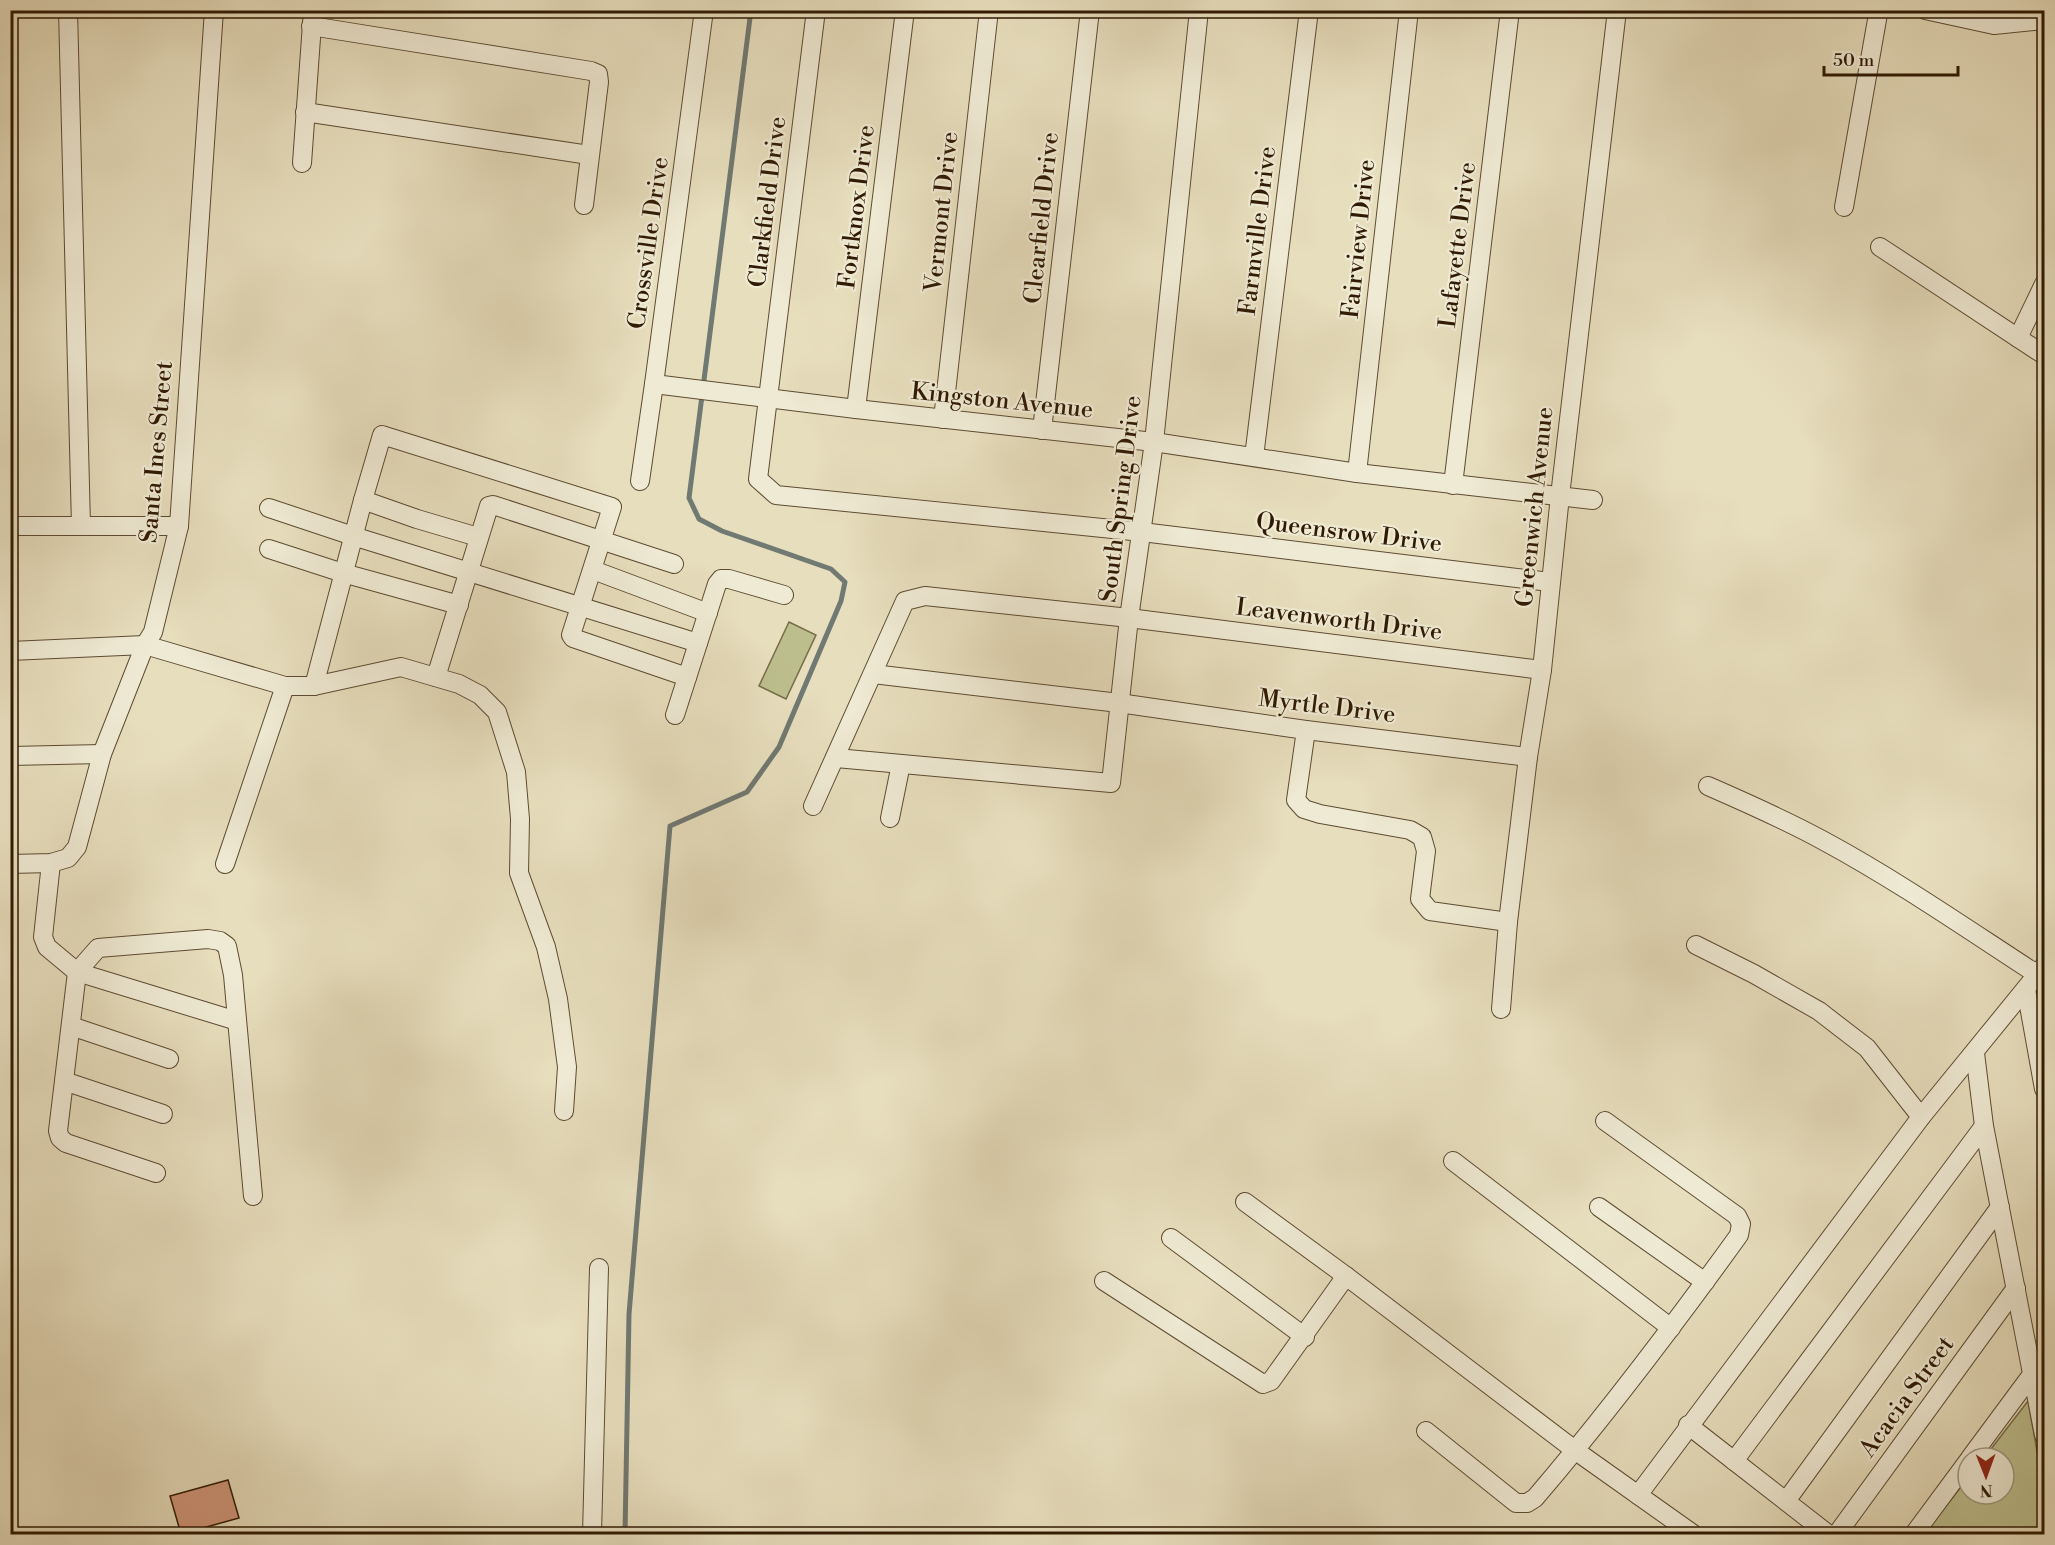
<svg xmlns="http://www.w3.org/2000/svg" width="2055" height="1545" viewBox="0 0 2055 1545" font-family="'Libre Bodoni',serif">
<style>
.green{fill:#bcbf8d;stroke:#766c48;stroke-width:1.5}
.lines{fill:none;stroke-linecap:round;stroke-linejoin:round}
.stream{stroke:#707972;stroke-width:5}
.building{fill:#d09679;stroke:#301a03;stroke-width:1.5}
.minor-casing{stroke:#5e4b32;stroke-width:20}
.minor{stroke:#efead4;stroke-width:18}
.labels{text-anchor:middle;dominant-baseline:central;stroke-width:4.5;stroke-linejoin:round;paint-order:stroke}
.street-label{font-size:24px;fill:#301a03;stroke:#efead4}
</style>
<rect width="100%" height="100%" fill="#e7debd"/>
<filter id="stains"><feTurbulence type="fractalNoise" baseFrequency=".00333" numOctaves="4"/><feColorMatrix values="0 0 0 0 .2 0 0 0 0 .09 0 0 0 0 .02 0 0 0 .5 -.17"/></filter>
<radialGradient id="worn" r=".72"><stop offset=".6" stop-color="#630" stop-opacity="0"/><stop offset="1" stop-color="#630" stop-opacity=".3"/></radialGradient>
<g class="green">
<polygon points="789,622 816,635 786,699 759,686"/>
<polygon points="2028,1401 2044,1490 2044,1534 1924,1534 1968,1478 1968,1494 2004,1494 2004,1458 1984,1458"/>
</g>
<g class="lines">
<polyline class="stream" points="625,1534 629,1314 670,826 747,792 779,747 841,601 845,582 831,569 722,531 699,519 689,498 751,10"/>
</g>
<polygon class="building" points="228,1480 239,1518 181,1534 170,1496"/>
<g class="lines">
<g class="minor-casing">
<g id="minor">
<polyline points="68,10 81,526"/>
<polyline points="816,10 758,479 776,495 1142,532 1550,582"/>
<polyline points="1925,10 1994,25 2044,20"/>
<polyline points="311,26 591,71 598,74 599,82 584,205"/>
<polyline points="305,112 589,155"/>
<polyline points="302,163 313,10"/>
<polyline points="1844,207 1878,14 1880,10"/>
<polyline points="1880,247 2044,355"/>
<polyline points="2018,338 2044,284"/>
<polyline points="654,384 856,409 1154,442 1357,473 1593,500"/>
<polyline points="856,409 905,10"/>
<polyline points="943,419 989,10"/>
<polyline points="1042,430 1090,10"/>
<polyline points="1254,457 1309,10"/>
<polyline points="1357,473 1409,10"/>
<polyline points="640,481 654,384 704,10"/>
<polyline points="1453,485 1510,10"/>
<polyline points="363,500 417,519 478,537"/>
<polyline points="269,508 353,536 698,643"/>
<polyline points="10,526 179,526"/>
<polyline points="269,549 343,573 459,605"/>
<polyline points="593,570 708,613"/>
<polyline points="10,651 145,645 285,686 314,686 401,667 459,684 480,695 497,712 516,772 520,819 519,873 546,947 558,999 567,1067 564,1111"/>
<polyline points="873,674 1119,703 1306,730 1528,757"/>
<polyline points="436,677 489,506 493,505 674,564"/>
<polyline points="314,686 363,500 382,435 612,507 571,635 573,638 687,677"/>
<polyline points="675,715 717,584 721,579 729,579 784,595"/>
<polyline points="1306,730 1296,800 1304,809 1320,814 1410,830 1422,837 1426,851 1420,899 1430,911 1508,922"/>
<polyline points="10,756 102,754"/>
<polyline points="836,758 1111,783 1129,618 1154,442 1199,10"/>
<path d="M1708,786C1747,803 1786,820 1824,841C1898,881 1967,929 2038,975"/>
<polyline points="813,806 905,601 925,596 1129,618 1542,670"/>
<polyline points="890,818 901,764"/>
<polyline points="51,863 43,937 47,947 77,972 237,1021"/>
<polyline points="10,864 51,863 68,858 77,847 102,754 145,645 153,632 179,526 214,10"/>
<polyline points="225,864 285,686"/>
<polyline points="1696,945 1754,974 1819,1011 1867,1048 1921,1117"/>
<polyline points="2026,989 2044,1089"/>
<polyline points="1501,1009 1508,922 1528,757 1542,670 1560,496 1617,10"/>
<polyline points="71,1026 169,1059"/>
<polyline points="1975,1053 1984,1126 2044,1435"/>
<polyline points="64,1081 163,1114"/>
<polyline points="1453,1161 1671,1328"/>
<polyline points="156,1173 66,1143 60,1138 58,1131 77,972 98,948 208,939 220,941 227,946 233,975 253,1196"/>
<polyline points="1245,1202 1346,1276 1576,1451 1693,1534"/>
<polyline points="1599,1207 1705,1282"/>
<polyline points="1171,1238 1305,1337"/>
<polyline points="1104,1281 1263,1384 1271,1381 1346,1276"/>
<polyline points="1688,1425 1828,1534"/>
<path d="M1426,1431L1516,1503H1527L1535,1498C1607,1414 1674,1325 1739,1235L1741,1224L1737,1216L1605,1121"/>
<polyline points="1970,1458 2033,1373"/>
<polyline points="1734,1461 1984,1126"/>
<polyline points="1638,1495 1921,1117 2044,966"/>
<polyline points="1786,1501 2000,1207"/>
<polyline points="592,1534 599,1268"/>
<polyline points="1837,1534 2016,1288"/>
<polyline points="1914,1534 1968,1461"/>
</g>
</g>
<use href="#minor" class="minor"/>
</g>
<g class="labels">
<g class="street-label">
<text transform="translate(768 202) rotate(-83)">Clarkfield Drive</text>
<text transform="translate(857 207) rotate(-83)">Fortknox Drive</text>
<text transform="translate(942 212) rotate(-84)">Vermont Drive</text>
<text transform="translate(1042 218) rotate(-84)">Clearfield Drive</text>
<text transform="translate(1258 231) rotate(-83)">Farmville Drive</text>
<text transform="translate(1359 239) rotate(-84)">Fairview Drive</text>
<text transform="translate(649 243) rotate(-82)">Crossville Drive</text>
<text transform="translate(1458 245) rotate(-83)">Lafayette Drive</text>
<text transform="translate(1002 401) rotate(6)">Kingston Avenue</text>
<text transform="translate(157 452) rotate(-85)">Santa Ines Street</text>
<text transform="translate(1121 499) rotate(-83)">South Spring Drive</text>
<text transform="translate(1535 507) rotate(-84)">Greenwich Avenue</text>
<text transform="translate(1349 533) rotate(7)">Queensrow Drive</text>
<text transform="translate(1339 620) rotate(7)">Leavenworth Drive</text>
<text transform="translate(1327 707) rotate(7)">Myrtle Drive</text>
<text transform="translate(1907 1397) rotate(-54)">Acacia Street</text>
</g>
</g>
<rect width="2055" height="1545" fill="none" stroke="#e7debd" stroke-width="36"/>
<rect x="12" y="12" width="2031" height="1521" fill="none" stroke="#301a03" stroke-width="3"/>
<rect x="18" y="18" width="2019" height="1509" fill="none" stroke="#301a03" stroke-width="1.5"/>
<g transform="translate(1986 1476) rotate(179)"><circle r="28" fill="#efead4" stroke="#a39780" stroke-width="1.5"/>
<path d="M0-4.5L10 22L0 15L-10 22Z" fill="#8f2418"/>
<text y="-9" font-size="16" font-weight="bold" text-anchor="middle" fill="#301a03">N</text>
</g>
<path d="M1824 66v9h134v-9" fill="none" stroke="#301a03" stroke-width="3"/>
<text x="1833" y="66" font-size="18" fill="#301a03" stroke="#efead4" stroke-width="4.5" paint-order="stroke">50 m</text>
<rect width="100%" height="100%" filter="url(#stains)"/>
<rect width="100%" height="100%" fill="url(#worn)"/>
</svg>
